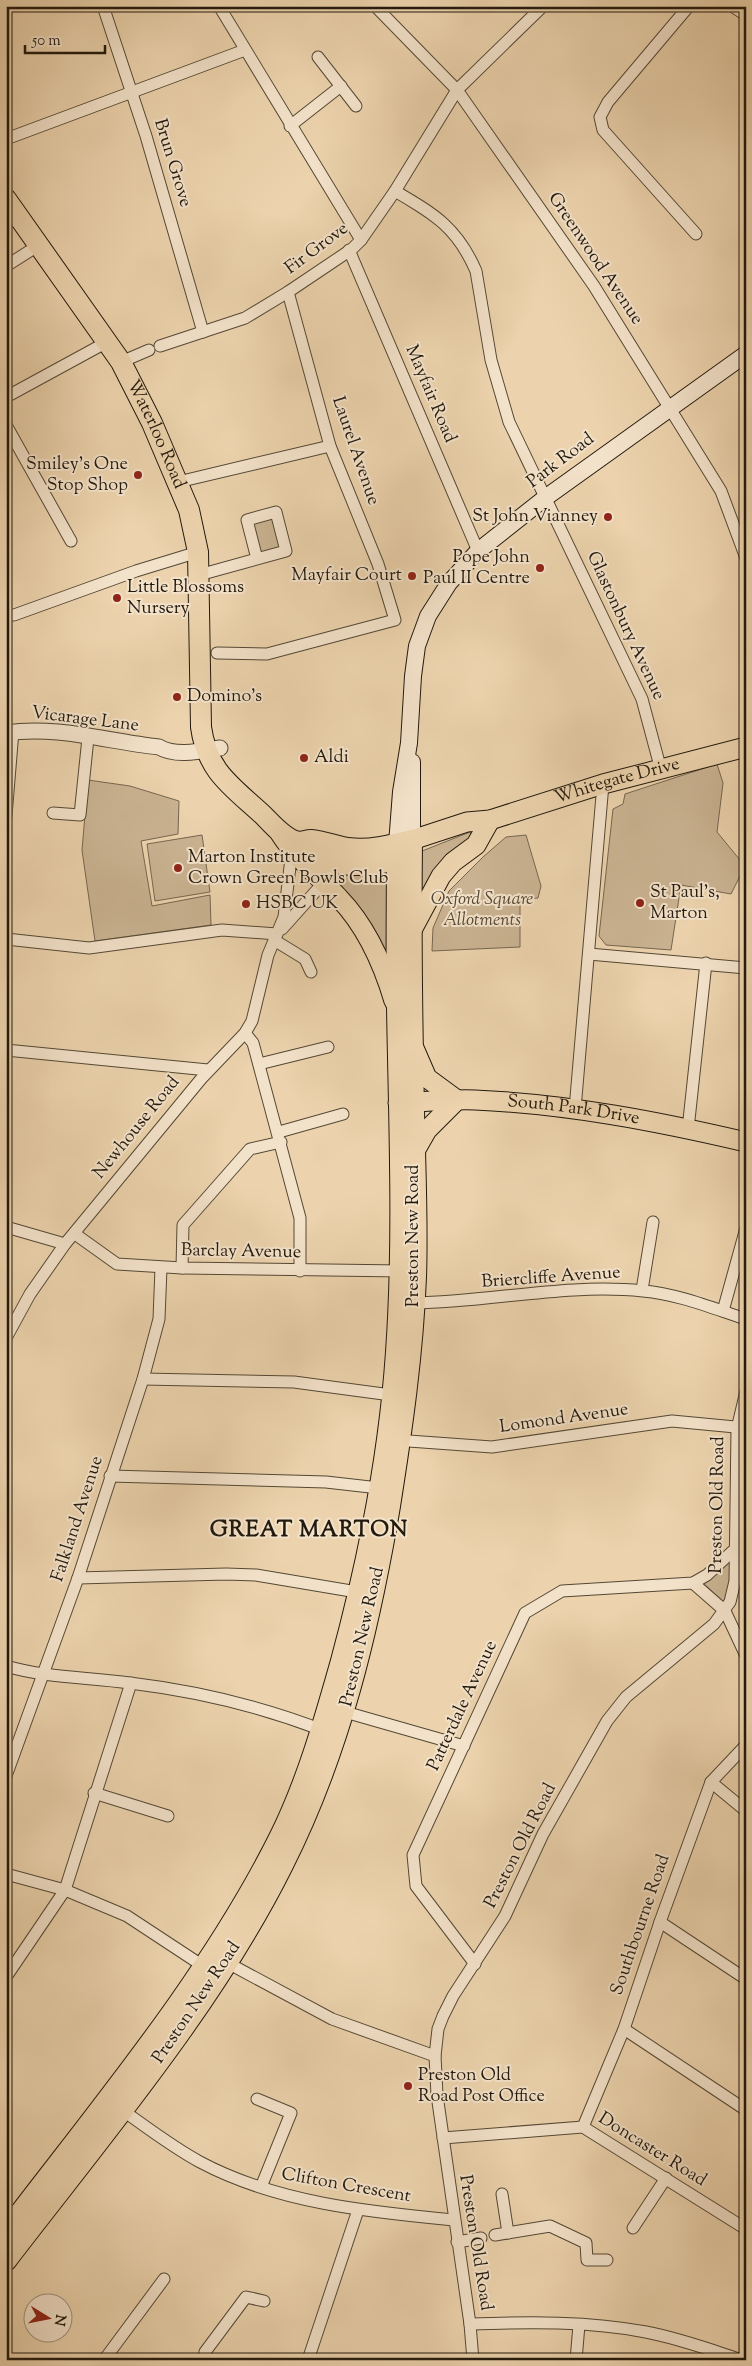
<svg xmlns="http://www.w3.org/2000/svg" width="752" height="2366" viewBox="0 0 752 2366" font-family="'Sorts Mill Goudy',serif">
<style>
.green{fill:#cab392;stroke:#766650}
.lines{fill:none;stroke-linecap:round;stroke-linejoin:round}
.minor-casing{stroke:#544835;stroke-width:13}
.tertiary-casing{stroke:#544835;stroke-width:17}
.secondary-casing{stroke:#22190d;stroke-width:18}
.primary-casing{stroke:#22190d;stroke-width:21}
.trunk-casing{stroke:#22190d;stroke-width:22}
.minor{stroke:#f3e2ca;stroke-width:11}
.tertiary{stroke:#f3e2ca;stroke-width:15}
.secondary{stroke:#f3e2ca;stroke-width:16}
.primary{stroke:#ecd3ad;stroke-width:19}
.trunk{stroke:#ecd3ad;stroke-width:20}
.poi-dot{fill:#8f2418;stroke:#f3e2ca;stroke-width:2}
.labels{text-anchor:middle;dominant-baseline:central;stroke-width:4;stroke-linejoin:round;paint-order:stroke}
.street-label{font-size:18px;fill:#22190d;stroke:#f3e2ca}
.poi-label{font-size:18px;fill:#22190d;stroke:#f3e2ca;text-anchor:start}
.park-label{font-size:18px;font-style:italic;fill:#544735;stroke:#f3e2ca}
.district-label{font-size:22px;font-weight:bold;letter-spacing:1px;fill:#22190d;stroke:#f3e2ca}
</style>
<rect width="100%" height="100%" fill="#ecd3ad"/>
<filter id="stains"><feTurbulence type="fractalNoise" baseFrequency=".004" numOctaves="4"/><feColorMatrix values="0 0 0 0 .2 0 0 0 0 .09 0 0 0 0 .02 0 0 0 .5 -.17"/></filter>
<radialGradient id="worn" r=".72"><stop offset=".6" stop-color="#630" stop-opacity="0"/><stop offset="1" stop-color="#630" stop-opacity=".3"/></radialGradient>
<g class="green">
<polygon points="276,512 286,551 257,559 247,520"/>
<polygon points="717,764 723,783 717,832 745,866 731,894 681,885 671,950 606,945 599,936 613,809 623,804 625,794"/>
<polygon points="88,780 130,786 179,801 178,834 141,841 152,906 210,895 211,925 95,941 82,850"/>
<polygon points="470,832 476,845 427,899 411,890 412,855"/>
<polygon points="202,835 210,892 155,901 147,844"/>
<polygon points="526,835 541,886 538,898 520,899 520,947 432,951 433,928 449,891 483,857 506,837"/>
<polygon points="383,866 383,883 390,885 390,965 331,879 339,868"/>
<polygon points="730,1560 732,1568 725,1603 703,1583"/>
</g>
<g class="lines">
<g class="minor-casing">
<g id="minor">
<polyline points="103,6 146,136 203,332"/>
<polyline points="219,6 361,240"/>
<polyline points="375,6 457,90 594,286 721,491 746,558"/>
<polyline points="689,6 608,102 600,117 603,130 696,234"/>
<polyline points="732,6 746,15"/>
<polyline points="318,57 356,106"/>
<polyline points="290,126 341,86"/>
<polyline points="6,139 245,50"/>
<path d="M395,191C434,214 457,227 476,271L491,360L509,422L642,699L661,770"/>
<polyline points="349,250 478,551"/>
<polyline points="6,266 39,245"/>
<polyline points="160,346 245,318 288,292 352,249 361,240 395,191 457,90 543,6"/>
<polyline points="121,362 149,350"/>
<polyline points="6,397 107,342"/>
<polyline points="6,425 71,541"/>
<polyline points="178,482 330,446"/>
<polyline points="199,575 286,551 276,512 247,520 257,559"/>
<polyline points="14,615 136,571 198,552"/>
<polyline points="217,653 267,654 395,620 378,564 330,446 288,292"/>
<polyline points="53,813 80,815 88,738"/>
<polyline points="6,816 13,731"/>
<polyline points="282,929 324,882 338,861"/>
<polyline points="6,939 89,948 222,930 277,934"/>
<polyline points="274,940 305,959 311,972"/>
<polyline points="589,954 746,968"/>
<polyline points="245,1033 253,1043 300,1218 300,1271"/>
<polyline points="6,1050 208,1070"/>
<polyline points="259,1064 328,1047"/>
<polyline points="575,1109 603,784"/>
<polyline points="688,1129 706,963"/>
<polyline points="279,1132 343,1114"/>
<polyline points="6,1227 65,1244"/>
<polyline points="75,1234 117,1264 182,1268 403,1271"/>
<polyline points="182,1268 183,1225 250,1149 281,1142"/>
<polyline points="642,1290 653,1222"/>
<path d="M415,1303C490,1302 567,1283 643,1291C678,1294 712,1308 746,1319"/>
<polyline points="723,1311 746,1228"/>
<polyline points="6,1338 30,1294 65,1244 201,1079 245,1033 252,1021 268,955 284,917 292,850"/>
<polyline points="143,1379 294,1382 391,1395"/>
<polyline points="395,1440 492,1447 672,1421 746,1428"/>
<polyline points="110,1476 326,1482 379,1488"/>
<polyline points="78,1578 226,1574 256,1575 363,1593"/>
<polyline points="693,1583 725,1611 746,1656"/>
<path d="M6,1666C46,1678 89,1677 130,1683C196,1691 260,1706 322,1730"/>
<polyline points="345,1712 464,1746"/>
<polyline points="6,1776 78,1578 143,1379 159,1319 161,1268"/>
<polyline points="711,1782 746,1811"/>
<polyline points="94,1793 168,1816"/>
<polyline points="6,1874 65,1890 127,1916 203,1966"/>
<polyline points="660,1922 746,1979"/>
<polyline points="226,1962 332,2019 435,2056"/>
<polyline points="475,1964 416,1886 413,1855 525,1613 562,1591 693,1583 707,1575 735,1549"/>
<polyline points="6,1977 65,1890 131,1683"/>
<polyline points="624,2029 746,2110"/>
<polyline points="257,2099 291,2113 261,2187"/>
<path d="M118,2107C145,2126 172,2147 200,2162C277,2203 369,2212 454,2220"/>
<polyline points="583,2127 624,2029 660,1922 711,1782 746,1745"/>
<polyline points="443,2138 583,2127 746,2229"/>
<polyline points="502,2194 508,2233"/>
<polyline points="633,2228 666,2178"/>
<polyline points="495,2235 550,2226 586,2243 587,2260 607,2260"/>
<polyline points="457,2242 481,2238"/>
<path d="M470,2324C529,2322 588,2321 646,2332C678,2338 711,2350 742,2360"/>
<polyline points="104,2360 164,2279"/>
<polyline points="204,2360 205,2352 246,2297 264,2301"/>
<polyline points="308,2360 358,2210"/>
<polyline points="473,2360 470,2324 437,2095 435,2056 438,2029 443,2016 453,1996 505,1916 543,1834 607,1721 626,1697 714,1624 730,1602 735,1581 737,1429 746,1391"/>
<polyline points="576,2360 579,2325"/>
</g>
</g>
<g class="tertiary-casing">
<path id="tertiary" d="M6,733C56,725 109,742 159,747C176,757 201,751 220,748"/>
</g>
<g class="secondary-casing">
<g id="secondary">
<polyline points="412,840 412,762"/>
<polyline points="397,844 401,792 409,743 413,676 417,646 428,616 449,583 478,551 545,498 746,354"/>
</g>
</g>
<g class="primary-casing">
<g id="primary">
<path d="M278,830C293,856 318,875 339,898C366,926 383,964 394,1001"/>
<path id="s1" d="M412,840L467,822L490,820L603,784L746,747"/>
<polyline points="412,930 441,876 453,862 476,845 490,820"/>
<polyline points="414,1048 427,1078 457,1100"/>
<path id="s2" d="M398,1103C424,1102 449,1099 475,1100C567,1104 656,1121 746,1142"/>
<polyline points="415,1151 427,1130 457,1100"/>
</g>
</g>
<g class="trunk-casing">
<g id="trunk">
<path id="s3" d="M6,199L121,362L152,423L189,510L198,552L201,727C207,772 233,787 263,815C272,824 285,840 299,842C303,842 307,840 311,840C323,841 336,846 348,848C369,851 392,845 412,840C411,929 412,1019 414,1109C415,1165 418,1221 416,1277C413,1354 402,1430 390,1506C369,1630 340,1752 283,1865C214,2004 101,2137 6,2261"/>
<path d="M299,842C322,873 375,867 408,857"/>
<path d="M6,2231C101,2106 209,1978 279,1838C307,1782 324,1721 341,1661C368,1561 389,1457 396,1352C404,1238 399,1123 397,1008C396,953 397,899 397,844"/>
</g>
</g>
<use href="#minor" class="minor"/>
<use href="#tertiary" class="tertiary"/>
<use href="#secondary" class="secondary"/>
<use href="#primary" class="primary"/>
<use href="#trunk" class="trunk"/>
</g>
<g class="poi-dot">
<circle cx="138" cy="475" r="5"/>
<circle cx="608" cy="517" r="5"/>
<circle cx="540" cy="568" r="5"/>
<circle cx="412" cy="576" r="5"/>
<circle cx="117" cy="598" r="5"/>
<circle cx="177" cy="697" r="5"/>
<circle cx="304" cy="758" r="5"/>
<circle cx="178" cy="868" r="5"/>
<circle cx="640" cy="903" r="5"/>
<circle cx="246" cy="904" r="5"/>
<circle cx="408" cy="2086" r="5"/>
</g>
<g class="labels">
<g class="street-label">
<text transform="translate(172 163) rotate(73)">Brun Grove</text>
<text transform="translate(317 249) rotate(-37)">Fir Grove</text>
<text transform="translate(595 259) rotate(56)">Greenwood Avenue</text>
<text transform="translate(430 394) rotate(67)">Mayfair Road</text>
<text stroke="none"><textPath href="#s3" startOffset="280">Waterloo Road</textPath></text>
<text transform="translate(355 451) rotate(71)">Laurel Avenue</text>
<text transform="translate(561 461) rotate(-37)">Park Road</text>
<text transform="translate(625 626) rotate(65)">Glastonbury Avenue</text>
<text transform="translate(85 720) rotate(7)">Vicarage Lane</text>
<text stroke="none"><textPath href="#s1" startOffset="214">Whitegate Drive</textPath></text>
<text stroke="none"><textPath href="#s2" startOffset="176">South Park Drive</textPath></text>
<text transform="translate(137 1128) rotate(-51)">Newhouse Road</text>
<text transform="translate(414 1236) rotate(-90)">Preston New Road</text>
<text transform="translate(241 1252) rotate(1)">Barclay Avenue</text>
<text transform="translate(551 1278) rotate(-4)">Briercliffe Avenue</text>
<text transform="translate(564 1419) rotate(-8)">Lomond Avenue</text>
<text transform="translate(718 1505) rotate(-89)">Preston Old Road</text>
<text transform="translate(78 1519) rotate(-72)">Falkland Avenue</text>
<text transform="translate(363 1637) rotate(-77)">Preston New Road</text>
<text transform="translate(463 1706) rotate(-65)">Patterdale Avenue</text>
<text transform="translate(521 1846) rotate(-63)">Preston Old Road</text>
<text transform="translate(641 1925) rotate(-71)">Southbourne Road</text>
<text transform="translate(197 2003) rotate(-56)">Preston New Road</text>
<text transform="translate(652 2150) rotate(32)">Doncaster Road</text>
<text transform="translate(346 2186) rotate(10)">Clifton Crescent</text>
<text transform="translate(475 2243) rotate(81)">Preston Old Road</text>
</g>
<g class="poi-label">
<text x="128" y="465" text-anchor="end">Smiley's One<tspan x="128" dy="21">Stop Shop</tspan></text>
<text x="598" y="517" text-anchor="end">St John Vianney</text>
<text x="530" y="558" text-anchor="end">Pope John<tspan x="530" dy="21">Paul II Centre</tspan></text>
<text x="402" y="576" text-anchor="end">Mayfair Court</text>
<text x="127" y="588">Little Blossoms<tspan x="127" dy="21">Nursery</tspan></text>
<text x="187" y="697">Domino's</text>
<text x="314" y="758">Aldi</text>
<text x="188" y="858">Marton Institute<tspan x="188" dy="21">Crown Green Bowls Club</tspan></text>
<text x="650" y="893">St Paul's,<tspan x="650" dy="21">Marton</tspan></text>
<text x="256" y="904">HSBC UK</text>
<text x="418" y="2076">Preston Old<tspan x="418" dy="21">Road Post Office</tspan></text>
</g>
<g class="park-label">
<text x="482" y="900">Oxford Square<tspan x="482" dy="21">Allotments</tspan></text>
</g>
<g class="district-label">
<text x="309" y="1531">GREAT MARTON</text>
</g>
</g>
<rect width="752" height="2366" fill="none" stroke="#ecd3ad" stroke-width="25"/>
<rect x="8" y="8" width="737" height="2351" fill="none" stroke="#22190d" stroke-width="2.5"/>
<rect x="12" y="12" width="727" height="2341" fill="none" stroke="#22190d"/>
<g transform="translate(48 2318) rotate(100)"><circle r="24" fill="#f3e2ca" stroke="#9f927e"/>
<path d="M0-4L9 19L0 12L-9 19Z" fill="#8f2418"/>
<text y="-8" font-size="14" font-weight="bold" text-anchor="middle" fill="#22190d">N</text>
</g>
<path d="M25 45v8h80v-8" fill="none" stroke="#22190d" stroke-width="2.5"/>
<text x="32" y="45" font-size="15" fill="#22190d" stroke="#f3e2ca" stroke-width="4" paint-order="stroke">50 m</text>
<rect width="100%" height="100%" filter="url(#stains)"/>
<rect width="100%" height="100%" fill="url(#worn)"/>
</svg>
